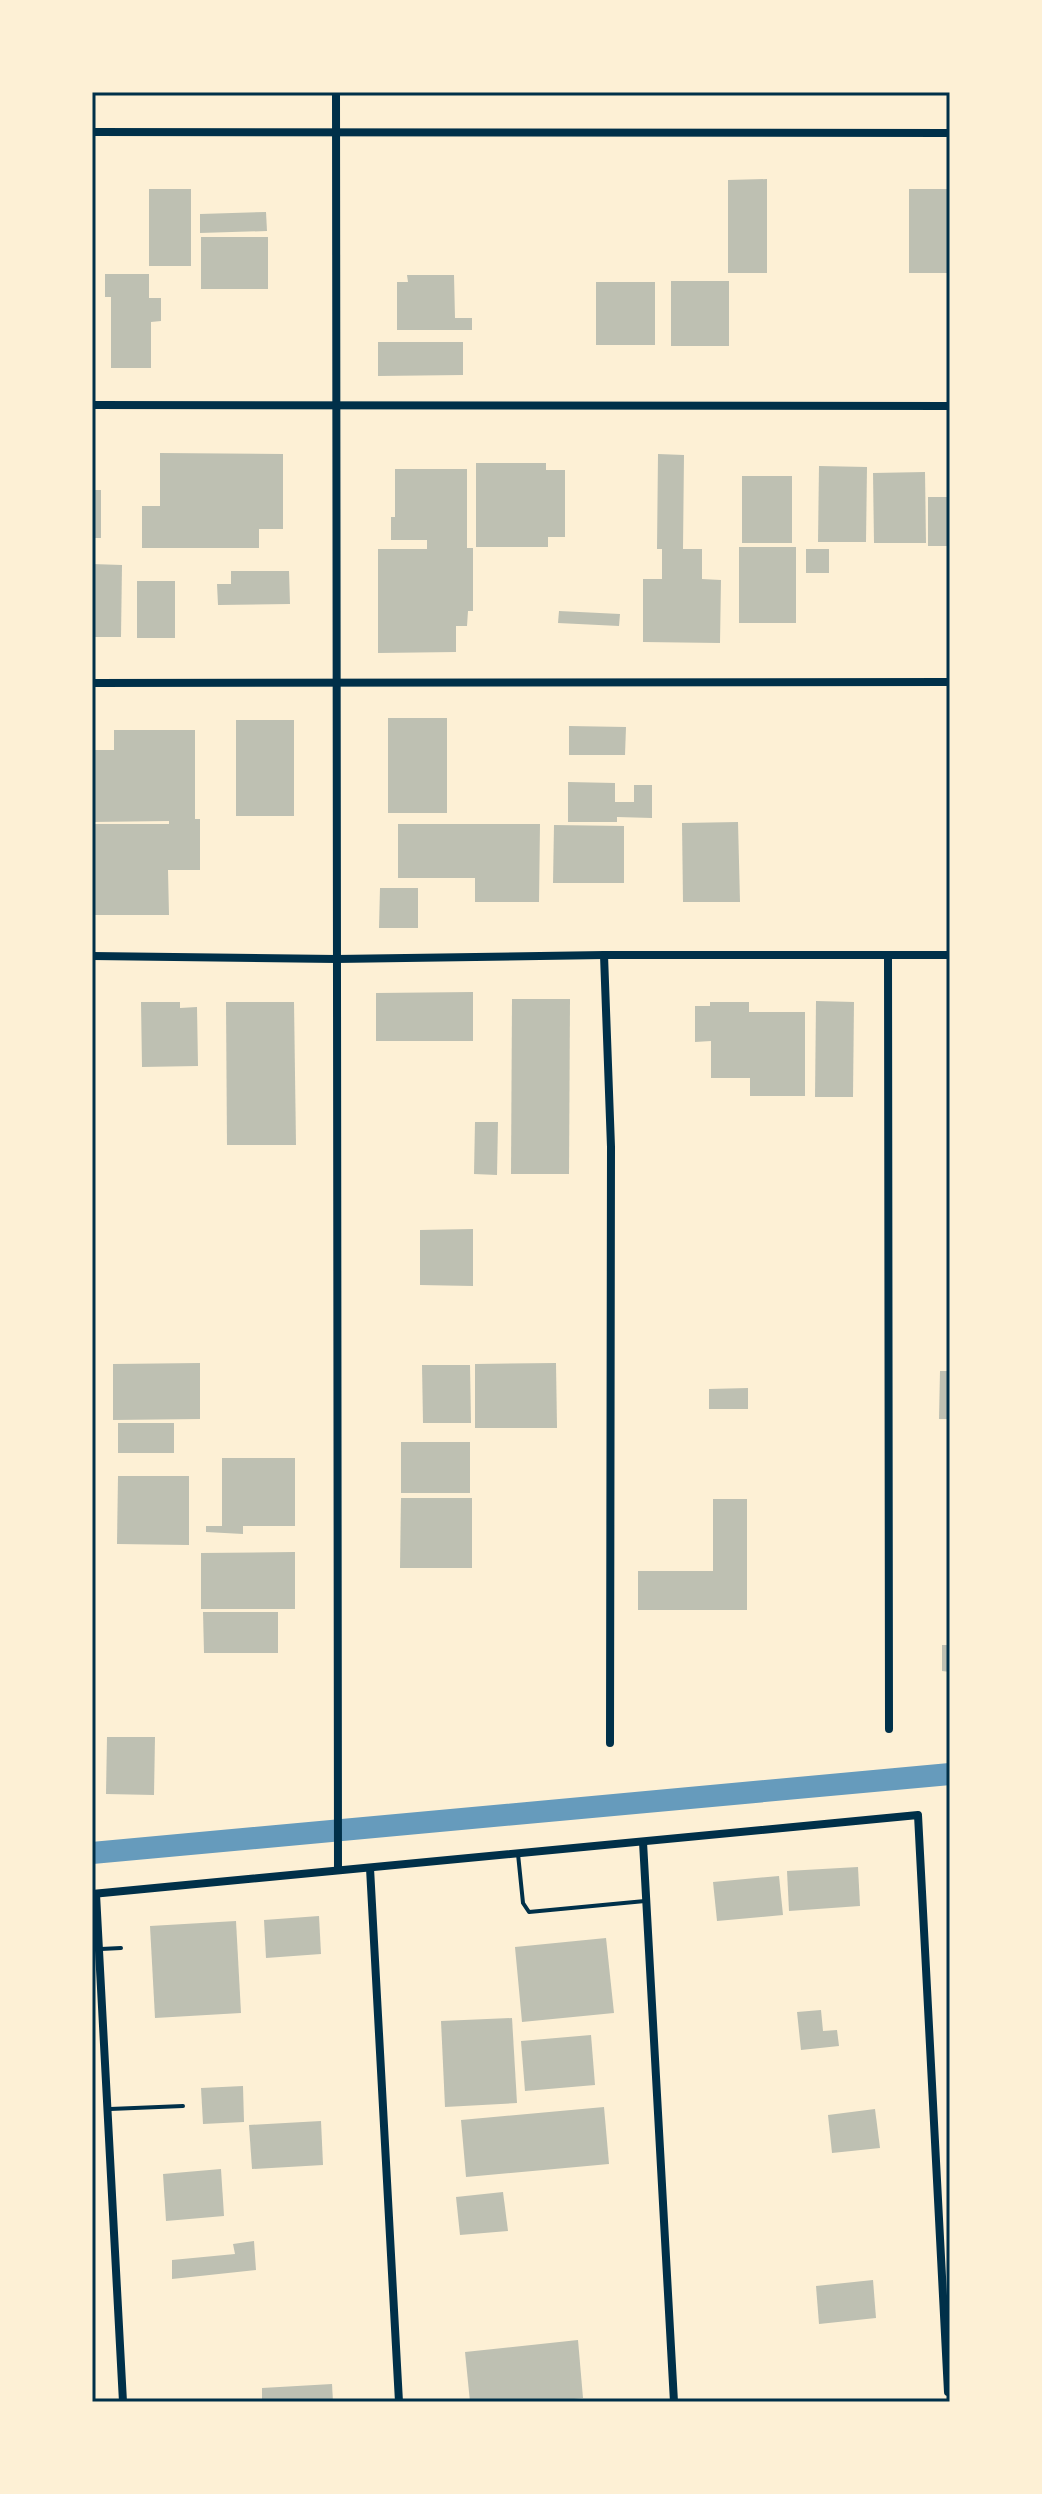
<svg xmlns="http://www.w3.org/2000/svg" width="1042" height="2494" viewBox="0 0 1042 2494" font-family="'Varela Round',sans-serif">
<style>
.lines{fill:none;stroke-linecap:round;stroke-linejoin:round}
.canal{stroke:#669bbc;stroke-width:22}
.building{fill:#bec0b2}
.service{stroke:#003049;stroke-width:4}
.minor{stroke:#003049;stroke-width:8}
.neatline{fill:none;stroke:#003049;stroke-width:3}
</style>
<rect width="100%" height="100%" fill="#fdf0d5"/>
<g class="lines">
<polyline class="canal" points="92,1853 950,1774"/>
</g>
<g class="building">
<polygon points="767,179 767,273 728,273 728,180"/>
<rect x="149" y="189" width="42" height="77"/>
<rect x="909" y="189" width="41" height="84"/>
<polygon points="266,212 267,231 200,233 200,214"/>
<rect x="201" y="237" width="67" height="52"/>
<polygon points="105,274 149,274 149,298 161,298 161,321 151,322 151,368 111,368 111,297 105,297"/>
<polygon points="407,275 454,275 455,318 472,318 472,330 397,330 397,282 408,282"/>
<rect x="671" y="281" width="58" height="65"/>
<rect x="596" y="282" width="59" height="63"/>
<polygon points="378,342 463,342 463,375 378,376"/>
<polygon points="160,453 283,454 283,529 259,529 259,548 142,548 142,506 160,506"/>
<polygon points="658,454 684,455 683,549 702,549 702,579 721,580 720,643 643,642 643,579 662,579 662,549 657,549"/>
<polygon points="476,463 546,463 546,470 565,470 565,537 548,537 548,547 476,547"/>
<polygon points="819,466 867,467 866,542 818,542"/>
<polygon points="395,469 467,469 467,548 473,548 473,611 468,611 467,626 456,626 456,652 378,653 378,549 427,549 427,540 391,540 391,517 395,517"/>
<polygon points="925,472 926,543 874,543 873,473"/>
<rect x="742" y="476" width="50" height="67"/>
<rect x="92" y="490" width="9" height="48"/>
<rect x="928" y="497" width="22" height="49"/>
<rect x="739" y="547" width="57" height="76"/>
<rect x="806" y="549" width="23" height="24"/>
<polygon points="92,564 122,565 121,637 92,637"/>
<polygon points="231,571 289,571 290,604 218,605 217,584 231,584"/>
<rect x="137" y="581" width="38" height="57"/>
<polygon points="559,611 620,614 619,626 558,623"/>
<rect x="388" y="718" width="59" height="95"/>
<rect x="236" y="720" width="58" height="96"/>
<polygon points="569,726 626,727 625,755 569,755"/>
<polygon points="114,730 195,730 195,819 200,819 200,870 168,870 169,915 92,915 92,824 169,824 169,821 92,822 92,750 114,750"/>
<polygon points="568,782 615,783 615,802 634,802 634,785 652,785 652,818 617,817 617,822 568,822"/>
<polygon points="738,822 740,902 683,902 682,823"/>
<polygon points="398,824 540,824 539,902 475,902 475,878 398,878"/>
<polygon points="554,825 624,826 624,883 553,883"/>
<polygon points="380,888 418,888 418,928 379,928"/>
<polygon points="473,992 473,1041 376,1041 376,993"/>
<polygon points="512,999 570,999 569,1174 511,1174"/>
<polygon points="816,1001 854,1002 853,1097 815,1097"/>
<polygon points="141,1002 180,1002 180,1008 197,1007 198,1066 142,1067"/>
<polygon points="226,1002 294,1002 296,1145 227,1145"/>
<polygon points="710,1002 749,1002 749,1012 805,1012 805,1096 750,1096 750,1078 711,1078 711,1041 695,1042 695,1006 710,1006"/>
<polygon points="475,1122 498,1122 497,1175 474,1174"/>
<polygon points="473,1229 473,1286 420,1285 420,1230"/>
<polygon points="200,1363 200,1419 113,1420 113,1364"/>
<polygon points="556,1363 557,1428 475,1428 475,1364"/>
<polygon points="422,1365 470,1365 471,1423 423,1423"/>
<polygon points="940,1371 950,1371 950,1419 939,1419"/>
<polygon points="748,1388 748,1409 709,1409 709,1389"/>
<rect x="118" y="1423" width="56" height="30"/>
<rect x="401" y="1442" width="69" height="51"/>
<polygon points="222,1458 295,1458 295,1526 243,1526 243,1534 206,1532 206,1526 222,1526"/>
<polygon points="118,1476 189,1476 189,1545 117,1544"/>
<polygon points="401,1498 472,1498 472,1568 400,1568"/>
<polygon points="713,1499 747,1499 747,1610 638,1610 638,1571 713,1571"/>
<polygon points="295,1552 295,1609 201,1609 201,1553"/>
<polygon points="203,1612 278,1612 278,1653 204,1653"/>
<polygon points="942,1645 950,1645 950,1672 942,1671"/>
<polygon points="107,1737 155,1737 154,1795 106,1794"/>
<polygon points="858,1867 860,1906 789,1911 787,1871"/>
<polygon points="779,1876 783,1915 717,1921 713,1882"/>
<polygon points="319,1916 321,1954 266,1958 264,1920"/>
<polygon points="236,1921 241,2013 155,2018 150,1926"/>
<polygon points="606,1938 614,2013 522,2022 515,1947"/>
<polygon points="821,2010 823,2031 837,2030 839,2046 801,2050 797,2012"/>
<polygon points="512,2018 517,2103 445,2107 441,2021"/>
<polygon points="591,2035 595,2085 525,2091 521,2041"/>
<polygon points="243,2086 244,2122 203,2124 201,2088"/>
<polygon points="604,2107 609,2164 466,2177 461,2120"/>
<polygon points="875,2109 880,2148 832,2153 828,2115"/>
<polygon points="321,2121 323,2165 252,2169 249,2125"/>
<polygon points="221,2169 224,2216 166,2221 163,2174"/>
<polygon points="503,2192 508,2231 460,2235 456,2197"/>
<polygon points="254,2241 256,2270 172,2279 172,2260 235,2254 233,2244"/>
<polygon points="873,2280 876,2318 819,2324 816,2286"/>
<polygon points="578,2340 583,2398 548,2402 470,2402 465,2352"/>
<polygon points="332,2384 333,2402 262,2402 262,2388"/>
</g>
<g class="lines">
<g class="service">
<polyline points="518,1854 523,1903 529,1912 645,1901"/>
<polyline points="101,1949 121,1948"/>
<polyline points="110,2109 183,2106"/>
</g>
<g class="minor">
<polyline points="336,92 338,1870"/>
<polyline points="92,132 950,133"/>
<polyline points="92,405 950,406"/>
<polyline points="92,683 950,682"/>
<polyline points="604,955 611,1147 610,1743"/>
<polyline points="888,955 889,1729"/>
<polyline points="92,956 336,959 604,955 950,955"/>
<polyline points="643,1842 674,2402"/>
<polyline points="370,1868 399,2402"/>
<polyline points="92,1894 918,1815 948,2392"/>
<polyline points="96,1894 123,2402"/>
</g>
</g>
<rect width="1042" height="2494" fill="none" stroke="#fdf0d5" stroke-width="188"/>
<rect x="94" y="94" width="854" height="2306" class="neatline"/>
</svg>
